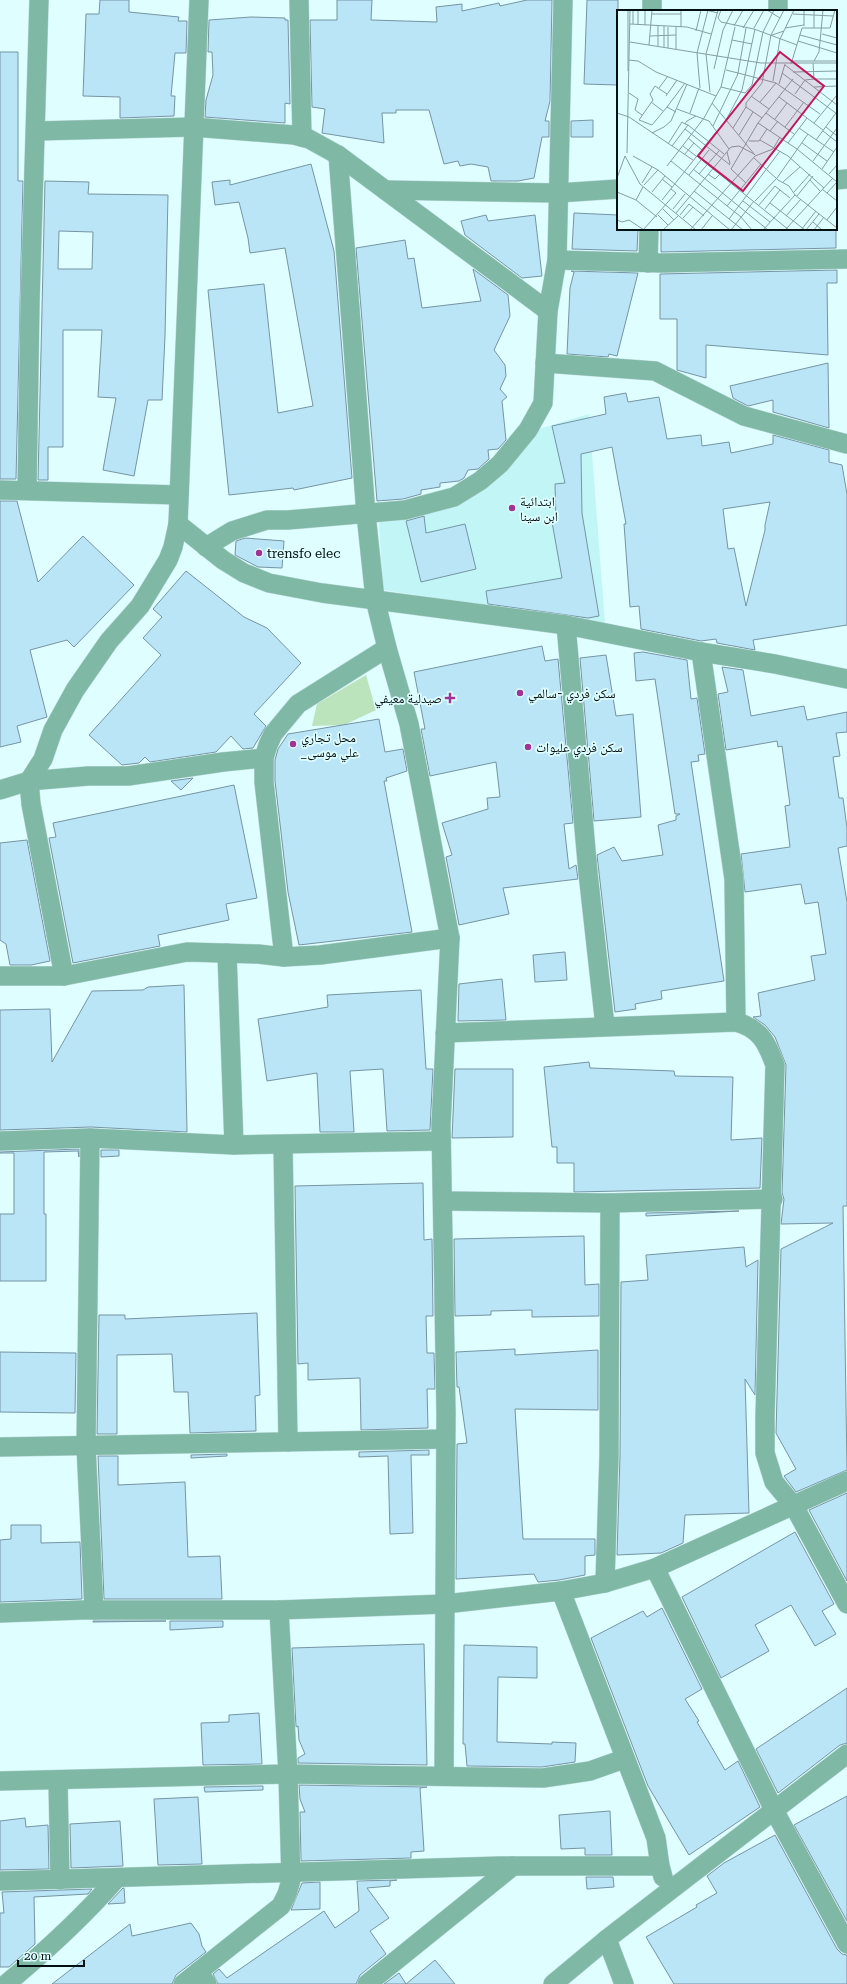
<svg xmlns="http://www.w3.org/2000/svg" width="847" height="1984" viewBox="0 0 847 1984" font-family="'Roboto Serif','Noto Naskh Arabic',serif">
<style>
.built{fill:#c2f5f6}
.green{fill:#bbe3bc}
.building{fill:#bae5f7;stroke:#7595a3;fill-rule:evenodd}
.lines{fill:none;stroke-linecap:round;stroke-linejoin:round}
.minor-casing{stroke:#bbd8d9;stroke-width:20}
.minor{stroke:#7fb8a5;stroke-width:19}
.poi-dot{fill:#a03495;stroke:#defeff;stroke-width:1.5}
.labels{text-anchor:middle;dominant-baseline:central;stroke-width:3.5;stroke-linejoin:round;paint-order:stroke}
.poi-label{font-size:13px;fill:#031011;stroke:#defeff;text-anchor:start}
.inset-road{fill:none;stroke:#869fa0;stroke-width:1}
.view{fill:#c2185b;fill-opacity:0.15;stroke:#c2185b;stroke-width:2}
.inset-edge{fill:none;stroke:#031011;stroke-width:2}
</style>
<rect width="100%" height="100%" fill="#defeff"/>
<polygon class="built" points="589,414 605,623 383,590 379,522 477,494 539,429"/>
<polygon class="green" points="366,675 376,710 344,725 312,726 317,704"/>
<g class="building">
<polygon points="100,0 129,0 129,12 179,17 178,21 187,21 186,53 175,53 171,96 175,96 174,116 120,118 120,97 83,96 86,14 99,14"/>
<polygon points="337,0 372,0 371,20 437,22 436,7 462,4 462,11 499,3 500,6 527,0 552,0 550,101 545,121 549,121 549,137 542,137 534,178 518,181 491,181 488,167 471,164 460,166 458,161 444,164 429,110 396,110 396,113 382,113 384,143 322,133 325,109 312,107 310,20 337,20"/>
<polygon points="587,0 618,0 618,85 584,84"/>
<polygon points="251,17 285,18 285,20 288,20 290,104 285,103 285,123 205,117 206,100 213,75 212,52 208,52 209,20"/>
<polygon points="0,52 18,52 18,181 23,181 16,479 0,479"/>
<polygon points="593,120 593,137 571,137 571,121"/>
<polygon points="311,164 334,251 352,478 294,490 293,488 229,495 208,290 264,284 278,413 313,406 285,248 250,253 248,238 239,202 215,205 212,182 230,180 230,185"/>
<path d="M45,181L89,182L88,194L168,195L165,336L162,400H148L134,476L103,470L116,398L98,397L102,330H63V447H48V480H38ZM59,231L93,232L92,269H58Z"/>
<polygon points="574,213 618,215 618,229 638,229 637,251 572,249"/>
<polygon points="486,215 488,221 535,215 542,276 522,278 465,235 461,221"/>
<polygon points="661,229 836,229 836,248 661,252"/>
<polygon points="405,240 408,259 414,258 422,308 481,301 473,269 508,295 510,316 494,350 505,365 506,376 500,389 507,397 502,401 506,440 498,449 488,450 489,459 478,469 468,470 464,478 459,481 440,483 440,487 421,490 421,494 403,499 377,501 356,248"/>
<polygon points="837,270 837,283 827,283 828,355 706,345 706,378 677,370 677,319 660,319 660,274"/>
<polygon points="571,271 638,273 617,356 609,354 608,357 567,354 570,288 574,272"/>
<polygon points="828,363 829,428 773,412 773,400 748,406 733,398 730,386"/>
<path d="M626,393L628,402L659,397L667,439L701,435L702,446L729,442L731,453L773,444V435L829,450V462L842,465L847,494V625L753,640L755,650L717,643L716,639L701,641L641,629L639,606L630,607L624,524H626L612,447L581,454L582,513L599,616L588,618L488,604L486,591L562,578L552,522L556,521L555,484L565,483L552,426L606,414L604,397ZM770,502L765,525V530L746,606L734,548L728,549L723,509Z"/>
<polygon points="0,501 17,501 38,582 83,536 134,585 74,647 67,640 30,650 47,717 17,726 21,742 0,747"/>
<polygon points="424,516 426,533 465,524 476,569 421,582 406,521"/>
<polygon points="245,538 284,541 282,568 258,567 235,555 236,541"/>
<polygon points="186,571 244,617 267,628 301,663 254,714 266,726 253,748 243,749 231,736 216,752 150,762 145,757 139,763 122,765 89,735 161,655 143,638 162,617 153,609"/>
<polygon points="542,646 545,661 558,659 573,823 564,824 569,869 576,865 578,879 503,888 509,914 459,925 446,857 452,855 442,823 488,809 487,798 500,797 496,762 430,776 421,729 425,729 414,672"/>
<polygon points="643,652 687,660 691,699 697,698 705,754 698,755 699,761 691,762 724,981 661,991 662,999 635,1004 636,1009 615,1012 597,855 614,847 622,861 663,855 658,825 676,820 676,816 680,814 675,814 655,679 636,681 634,653"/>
<polygon points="606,655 616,716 633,714 641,817 594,821 580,658"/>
<polygon points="722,667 743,670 751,716 804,706 807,720 847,712 847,732 836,733 840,756 833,757 839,798 843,798 847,828 847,846 838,848 847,902 847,1206 843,1206 847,1470 796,1492 784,1476 796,1469 776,1433 781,1249 833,1223 781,1224 784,1199 782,1193 786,1065 775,1037 765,1025 753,1017 761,1016 758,993 815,980 811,956 826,954 818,902 805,904 801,884 745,892 741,854 790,847 785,806 790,805 782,746 778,747 777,741 726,750 718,694 728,692"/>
<polygon points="379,719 385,752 403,749 407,771 386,778 387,781 384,781 412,932 299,945 288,892 275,781 275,760 278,749 288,734"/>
<polygon points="193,778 181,790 171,781"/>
<polygon points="234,785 257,898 226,904 229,920 158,935 160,946 73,963 49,838 56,837 53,823"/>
<polygon points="27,840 50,961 31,965 10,965 6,944 0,940 0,843"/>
<polygon points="565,952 567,980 535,982 533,955"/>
<polygon points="502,979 506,1020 458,1021 459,984"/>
<polygon points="184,985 187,1132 91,1127 0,1130 0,1010 50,1009 52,1062 92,991 143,990 148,987"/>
<polygon points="421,990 426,1069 433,1069 430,1130 387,1131 383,1069 350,1071 354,1132 320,1132 317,1073 267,1081 258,1019 328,1007 327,995"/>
<polygon points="589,1062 590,1068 674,1071 675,1076 733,1077 731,1140 762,1138 760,1188 574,1192 574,1163 557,1163 557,1147 552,1147 544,1067"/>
<polygon points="455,1069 513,1069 513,1137 452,1138"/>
<polygon points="79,1149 79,1157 78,1151 44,1152 44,1214 46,1214 46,1281 0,1281 0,1214 14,1214 14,1153 0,1153 0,1152"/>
<polygon points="101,1150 119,1150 119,1156 101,1157"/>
<polygon points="423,1183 424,1240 432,1239 433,1316 426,1316 427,1353 434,1353 435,1389 427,1389 428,1428 361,1430 360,1378 308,1380 308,1363 298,1364 295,1186"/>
<polygon points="739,1211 646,1216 646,1213"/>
<polygon points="584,1236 585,1285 599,1284 599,1316 532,1317 532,1310 491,1311 491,1315 455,1316 454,1239"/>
<polygon points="744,1247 746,1267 758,1260 755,1395 745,1379 749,1513 685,1515 683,1543 661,1553 617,1555 620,1456 621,1282 648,1280 646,1255"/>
<polygon points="257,1313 260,1395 255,1396 256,1431 190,1433 188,1392 174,1392 172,1354 117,1355 117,1434 97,1434 99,1315 125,1315 125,1319"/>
<polygon points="515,1349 515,1355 598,1350 598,1410 515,1409 523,1539 595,1539 595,1555 585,1556 585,1575 559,1580 538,1582 534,1574 456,1579 457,1444 467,1443 459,1387 457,1387 456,1352"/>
<polygon points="0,1352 76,1353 75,1413 0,1412"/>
<polygon points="429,1450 429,1455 411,1455 413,1533 390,1534 388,1456 359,1457 359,1452"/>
<polygon points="227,1454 227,1456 191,1458 191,1455"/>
<polygon points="98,1456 118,1456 118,1485 185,1482 188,1557 220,1556 222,1599 104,1599"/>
<polygon points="847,1493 847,1581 809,1510"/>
<polygon points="11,1525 41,1525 41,1543 80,1542 82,1599 0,1602 0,1540 11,1539"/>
<polygon points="795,1532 834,1604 822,1611 836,1634 815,1646 791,1605 755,1625 769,1651 721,1678 682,1597"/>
<polygon points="662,1608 702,1689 685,1699 699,1721 697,1722 725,1770 738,1761 760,1807 689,1855 648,1786 591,1638 643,1611 647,1617"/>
<polygon points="93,1621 166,1621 93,1622"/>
<polygon points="170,1621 223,1621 223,1627 170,1630"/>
<polygon points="424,1644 427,1765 298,1763 298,1758 305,1754 299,1740 298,1726 296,1727 292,1648"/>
<polygon points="464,1645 537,1647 537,1678 498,1677 497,1742 552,1744 552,1742 576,1743 575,1762 542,1767 467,1766 465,1744 463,1744"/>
<polygon points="847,1688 847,1743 840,1745 778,1793 756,1749"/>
<polygon points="259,1713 262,1764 203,1765 201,1723 229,1722 229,1715"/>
<polygon points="299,1785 427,1787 420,1788 424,1851 411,1852 411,1858 301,1861 300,1812 305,1812 300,1799"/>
<polygon points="263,1786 263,1790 205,1792 204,1787"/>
<polygon points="847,1796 847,1921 794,1825"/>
<polygon points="198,1797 202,1864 158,1865 154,1799"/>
<polygon points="610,1811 612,1855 585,1855 585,1848 561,1849 559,1815"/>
<polygon points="25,1818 26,1827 48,1825 49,1869 0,1870 0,1821"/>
<polygon points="120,1821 123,1866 71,1868 70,1824"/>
<polygon points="775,1835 837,1949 842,1954 847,1955 847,1984 674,1984 646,1937 697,1907 696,1905 717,1893 707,1876 724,1863"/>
<polygon points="586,1877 613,1877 614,1887 587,1889"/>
<polygon points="397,1880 390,1881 390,1886 367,1888 389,1918 370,1931 386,1954 360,1975 356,1984 218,1984 213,1974 219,1969 227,1978 324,1911 335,1928 359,1911 357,1881"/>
<polygon points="320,1882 320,1909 291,1910 302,1883"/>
<polygon points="123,1888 124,1888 125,1903 108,1904"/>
<polygon points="92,1889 88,1894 34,1897 35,1944 9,1967 0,1967 0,1913 4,1913 2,1892"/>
<polygon points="191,1923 199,1934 202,1946 206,1952 176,1975 172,1984 52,1984 130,1924 132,1936"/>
<polygon points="435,1960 455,1984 384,1984 399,1973 406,1984"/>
</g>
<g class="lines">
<g class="minor-casing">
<g id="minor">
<polyline points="299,0 302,137"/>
<polyline points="652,11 652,0"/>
<polyline points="778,11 778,0"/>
<polyline points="37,131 193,127 294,135 309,139 338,155 548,311"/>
<polyline points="338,155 366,514 375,599 387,648 409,724 450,938 441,1125 446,1413 444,1776"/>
<polyline points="836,180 847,179"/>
<polyline points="385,190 558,193 618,189"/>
<polyline points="557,260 662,263 847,259"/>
<polyline points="648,263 649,229"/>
<polyline points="545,363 655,371 744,416 847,444"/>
<polyline points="0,490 179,495"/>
<polyline points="27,490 30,303 39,0"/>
<polyline points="178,524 223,560 244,573 269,583 322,593 566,625 701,652 775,664 847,679"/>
<polyline points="206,547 232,531 267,520 288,520 405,510 454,497 480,481 500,464 528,430 543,403 548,311 557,260 563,0"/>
<polyline points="566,625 588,873 605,1026"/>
<polyline points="701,652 734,879 736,1022"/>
<polyline points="0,790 29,781 88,776 128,776 223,762 264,758"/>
<polyline points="227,953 234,1145"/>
<polyline points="284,957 264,782 264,758 268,745 273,734 298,704 387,648"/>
<polyline points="0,976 64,976 187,952 258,954 284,957 320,955 450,938"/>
<polyline points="64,976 31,804 29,781 43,759 53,730 75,690 109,641 140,606 168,560 173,547 178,524 199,0"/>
<path d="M445,1033L736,1022C760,1028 767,1043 775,1065L765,1417V1453L774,1482L794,1506L847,1604"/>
<polyline points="90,1138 86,1446 94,1610"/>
<polyline points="0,1141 90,1138 234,1145 441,1141"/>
<polyline points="283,1145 288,1442"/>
<polyline points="443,1201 610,1203 773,1199"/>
<polyline points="0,1447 445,1439"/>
<polyline points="655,1568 774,1810 847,1944"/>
<polyline points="605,1583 609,1456 610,1203"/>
<polyline points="561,1591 656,1838 660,1866 663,1877"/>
<polyline points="0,1613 82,1610 279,1610 445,1604 561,1591 605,1583 655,1568 847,1481"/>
<polyline points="58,1780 60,1880"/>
<polyline points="0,1781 288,1774 543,1778 590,1771 624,1759"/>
<polyline points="0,1881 500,1866 660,1866"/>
<polyline points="607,1939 624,1984"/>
<polyline points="198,1972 281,1906 287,1894 291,1880 288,1774 279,1610"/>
<path d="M6,1984C46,1951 83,1917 117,1878"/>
<polyline points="183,1984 198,1972 207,1984"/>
<polyline points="367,1984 513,1866"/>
<polyline points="553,1984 607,1939 847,1754"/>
</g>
</g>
<use href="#minor" class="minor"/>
</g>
<g class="poi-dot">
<circle cx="512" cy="508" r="4"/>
<circle cx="259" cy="553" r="4"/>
<circle cx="520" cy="693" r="4"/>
<path d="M448 692h4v4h4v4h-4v4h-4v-4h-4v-4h4z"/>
<circle cx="293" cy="744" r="4"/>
<circle cx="528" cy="747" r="4"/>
</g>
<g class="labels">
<g class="poi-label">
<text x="520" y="501">ابتدائية<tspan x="520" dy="15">ابن سينا</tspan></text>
<text x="267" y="553">trensfo elec</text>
<text x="528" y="693">سكن فردي -سالمي</text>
<text x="442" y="698" text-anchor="end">صيدلية معيفي</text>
<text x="301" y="737">محل تجاري<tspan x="301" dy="15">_علي موسى</tspan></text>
<text x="536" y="747">سكن فردي عليوات</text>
</g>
</g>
<g transform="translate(617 10)">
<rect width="220" height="220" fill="#defeff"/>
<path class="inset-road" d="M16,0V14M64,0V17M89,0L101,3M104,0L101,8L104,12L137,19L180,35M150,0L163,8M187,0V16M35,4H64M176,4L216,6M13,14L70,17L94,24M21,14V0M28,15V0M41,16V36M117,16L126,0M126,18L137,0M129,18L121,63L159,73L203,104M137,18L147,0M168,18L187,15M197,18V0M79,21L84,0M205,24L220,28M155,25L167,21M183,25L220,35M33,26L59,25M115,30L135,34M181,31L220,43M13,32L144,53H220M32,35L35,0M47,37V16M51,38V17M59,39V17M12,50L21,51L39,62L99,86M174,51H220M197,51L202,42L206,0M196,53L197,69H220M174,54L185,18H213L218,0M168,55L220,95M97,59L106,20L116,0M11,61V0M176,62L220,61M165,63L220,104M156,71L163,29L177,0M162,74L168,54M104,77L128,83L135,75L146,22L157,0M197,77L220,76M42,78L51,66M83,78L80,43L91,0M93,82L89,44L101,0M12,83L21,89L18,100L25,105M178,84L188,70L197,69M49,86L60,70M134,86L152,99M162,87L190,108M34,92L46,101M143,92L159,73M95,93L138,145M129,97L145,108M60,99L92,111L112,139M59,102L50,97L68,73M0,103L12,107L76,150M73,103L82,78M149,103L177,124M158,109L170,93M22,110L36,90L33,84L38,76L50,84M22,110L35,115L50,97M109,110L125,80L138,19M141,113L180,139L220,172M197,113L220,85M71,115L107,144M96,116L120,66L121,63L109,60M168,117L187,92M209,117L220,126M116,118L129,97V93L145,73L154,25L167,0M182,118L217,142M68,119L113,155M153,121L161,111M206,121L220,132M35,123L47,117L54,111L70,74M122,125L136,102M71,128L85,140M143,130L171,146L207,178M199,130L219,103M132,131H142L150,119M171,133L190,108L206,120M185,133L210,151M51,134L65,112L68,114M55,136L71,115L68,114L70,111L79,106M66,136L79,146M110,142L113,154M10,143L13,0M68,144L77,133M8,146L23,174L79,220M16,146L41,160L113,220M80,146L172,220M137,148L161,170L172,176L178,185M54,151L124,207L135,220M196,151L220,118M50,156L87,108L104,77L118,17M76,159L151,220M114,159L141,113L176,69M114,159L129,173M205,159L220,137M82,164L102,141M91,164L98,169L103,164M212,164L220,155M72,165L92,140M0,168L8,146M45,169L55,177M193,170L203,181M166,172L183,157M25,173L35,157M27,175L41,160M205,179L220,191M77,181L126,220M0,182L19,190L40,207M35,182L48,166M177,182L193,164M210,183L220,172M180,186L196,166M19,190L26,177M45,190L99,122M126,191L153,212M138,191L160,168L191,124M153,193L188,220M142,195L158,176L173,188M110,196L144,154M46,199L57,210M56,199L68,184M148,199L163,180M59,203L114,137L122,136L137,144M41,205L51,215M63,205L72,194L87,206M169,206L184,189M66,208L76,197M112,209L163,141M0,210L5,212L12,210L27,220M210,210L220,197M196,212L205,220M26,220L59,183L54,179M46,220L61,206M73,220L138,146L156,139L163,127M84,220L95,206M114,220L137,191M146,220L178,185L220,218M168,220L216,168M184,220L199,201M189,220L202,204M197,220L207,207"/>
<path class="view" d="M163,42L207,76L126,181L81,146Z"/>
<rect width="220" height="220" class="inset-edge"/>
</g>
<path d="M18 1960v6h66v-6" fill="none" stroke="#031011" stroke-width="2"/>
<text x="24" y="1960" font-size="12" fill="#031011" stroke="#defeff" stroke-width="3" paint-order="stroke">20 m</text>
</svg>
